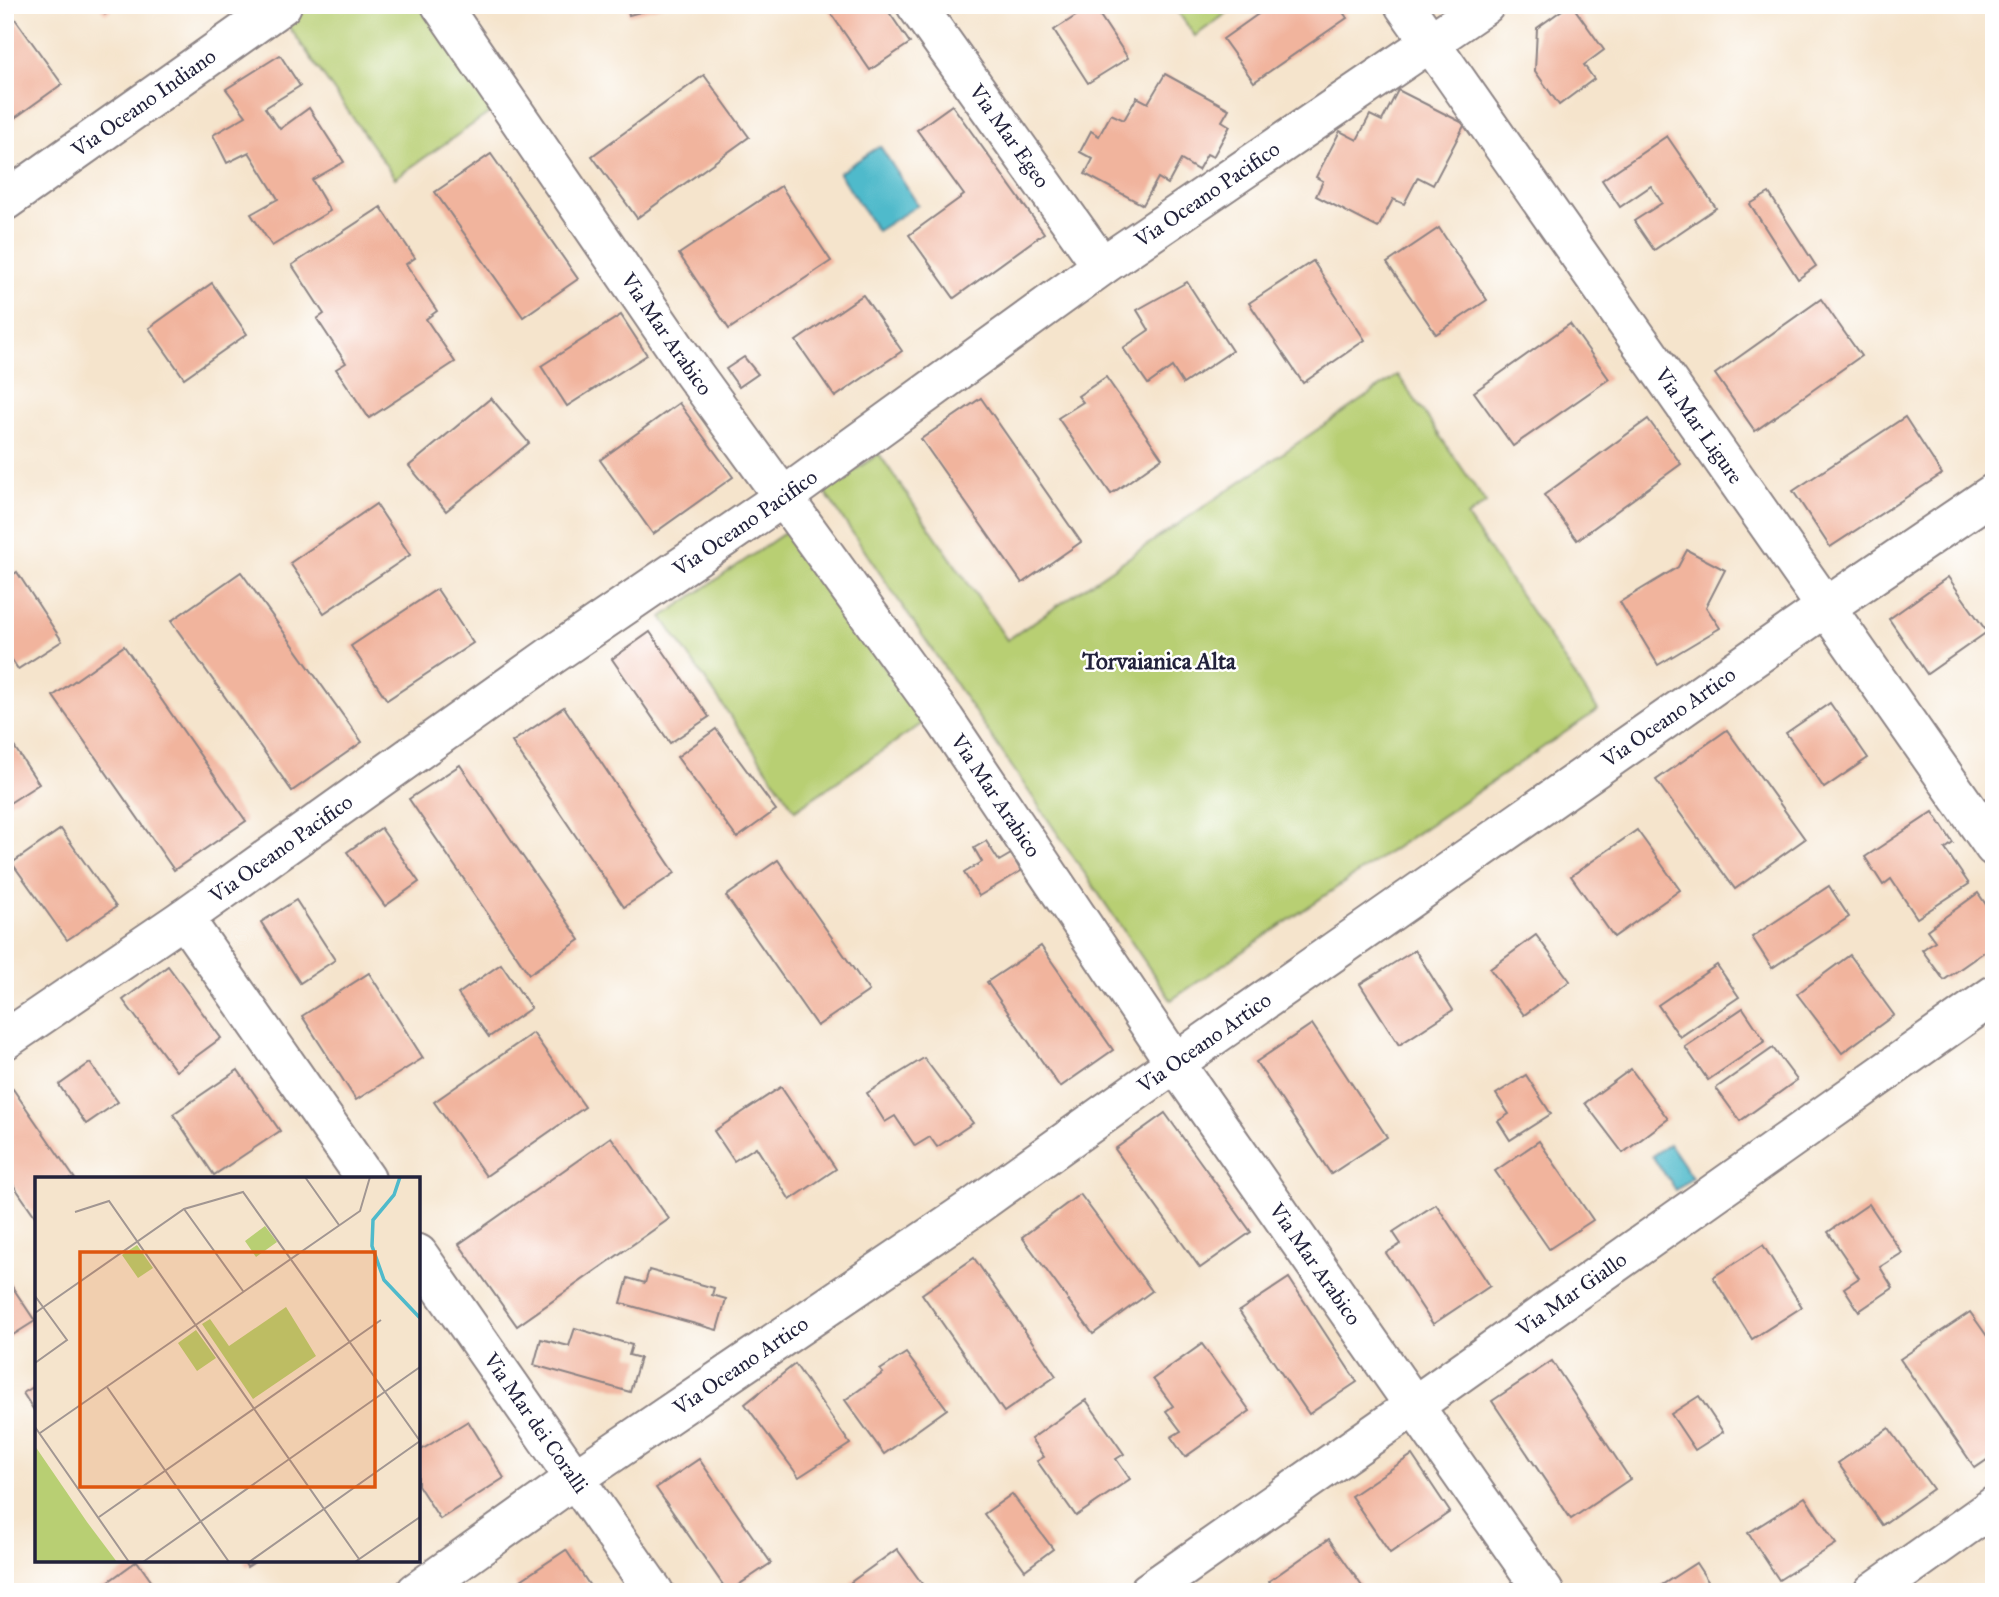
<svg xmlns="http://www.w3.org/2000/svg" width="1999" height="1597" viewBox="0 0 1999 1597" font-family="'IM FELL Great Primer',serif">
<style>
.green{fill:#b8cf73;stroke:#6d7857;stroke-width:2}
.water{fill:#4fbacb;stroke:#386e83;stroke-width:2}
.building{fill:#f1b49d}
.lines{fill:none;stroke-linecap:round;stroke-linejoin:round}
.minor-casing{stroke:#8c8384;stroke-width:42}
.minor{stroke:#fff;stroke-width:38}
.labels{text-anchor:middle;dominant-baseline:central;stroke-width:5;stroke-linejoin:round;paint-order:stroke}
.street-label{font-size:21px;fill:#22223b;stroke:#fff}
.neighbourhood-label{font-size:23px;font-weight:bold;fill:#22223b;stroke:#fff}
.inset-river{fill:none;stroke:#4fbacb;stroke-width:3.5}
.inset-road{fill:none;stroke:#a19692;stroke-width:2}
.view{fill:#de560e;fill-opacity:0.15;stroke:#de560e;stroke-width:3.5}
.inset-edge{fill:none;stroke:#22223b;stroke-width:3.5}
</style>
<rect width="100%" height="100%" fill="#fff"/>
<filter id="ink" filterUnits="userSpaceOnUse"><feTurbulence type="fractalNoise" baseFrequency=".0143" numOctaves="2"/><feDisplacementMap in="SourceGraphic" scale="14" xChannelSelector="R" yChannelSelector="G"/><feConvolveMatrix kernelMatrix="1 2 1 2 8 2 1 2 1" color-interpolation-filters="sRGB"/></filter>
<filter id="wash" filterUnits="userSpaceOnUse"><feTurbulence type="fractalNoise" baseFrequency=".00686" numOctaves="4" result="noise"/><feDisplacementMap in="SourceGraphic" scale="28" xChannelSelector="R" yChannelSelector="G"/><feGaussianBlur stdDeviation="1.57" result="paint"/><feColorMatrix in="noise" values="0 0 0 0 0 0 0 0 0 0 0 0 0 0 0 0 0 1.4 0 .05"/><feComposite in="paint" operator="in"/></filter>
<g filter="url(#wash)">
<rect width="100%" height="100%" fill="#f5e4cc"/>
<g class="green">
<polygon points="307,5 419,5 492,111 395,178 285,21"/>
<polygon points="1173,5 1238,5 1195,36"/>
<polygon points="1398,375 1486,503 1467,517 1598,710 1171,1000 824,491 879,454 1007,640"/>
<polygon points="789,530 923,723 795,810 662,617"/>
</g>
<g class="water">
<polygon points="880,146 918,205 877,231 839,173"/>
<polygon points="1669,1144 1692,1178 1676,1190 1652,1156"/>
</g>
<g id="blocks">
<g class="building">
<polygon points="5,5 62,84 5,125"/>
<polygon points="99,5 118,5 105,14"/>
<polygon points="627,5 664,5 664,6 629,15"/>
<polygon points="825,5 884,5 910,43 870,70"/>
<polygon points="1093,5 1128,58 1088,83 1054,30"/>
<polygon points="1271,5 1338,5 1347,18 1254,82 1223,39"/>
<polygon points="1569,5 1572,5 1604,50 1584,65 1594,79 1559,105 1535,71 1537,28"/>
<polygon points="280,55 300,86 265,108 280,129 309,108 344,162 312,180 330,211 272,246 251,214 278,199 249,152 227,163 213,135 246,116 226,89"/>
<polygon points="1165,74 1229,109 1222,121 1230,126 1213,157 1207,154 1198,170 1181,160 1168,184 1158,178 1143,205 1085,174 1093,159 1080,152 1091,131 1099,136 1111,114 1124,120 1137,97 1148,103"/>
<polygon points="704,75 749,137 637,218 592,156"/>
<polygon points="1398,90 1465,124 1433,185 1418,177 1404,204 1393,199 1378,228 1316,196 1323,181 1316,177 1340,131 1357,140 1370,115 1382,121"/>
<polygon points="952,105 1044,233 954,298 909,235 964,195 917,130"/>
<polygon points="1667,136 1716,208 1654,250 1634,221 1662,203 1651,186 1620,207 1602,180"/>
<polygon points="491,154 578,279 523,317 435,192"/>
<polygon points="781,186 831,261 729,329 679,254"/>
<polygon points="1769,193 1816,266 1798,279 1750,204"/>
<polygon points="381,207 415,258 406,264 437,311 426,319 455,362 369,418 336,369 346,363 317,319 324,314 292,265"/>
<polygon points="1439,228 1487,300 1436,334 1387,263"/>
<polygon points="1313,261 1365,340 1303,383 1249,303"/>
<polygon points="1187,282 1232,351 1183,384 1172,367 1148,384 1123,348 1149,330 1137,310"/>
<polygon points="212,283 247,334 184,378 149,328"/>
<polygon points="863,295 902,351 835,397 796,341"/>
<polygon points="1821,299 1861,356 1755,431 1715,374"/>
<polygon points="621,315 647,355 567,406 541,366"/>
<polygon points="1570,324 1609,379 1513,446 1474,392"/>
<polygon points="744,357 758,374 739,387 726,369"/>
<polygon points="1106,377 1162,458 1111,494 1058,418 1083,402 1078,396"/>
<polygon points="491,398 529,443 446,511 409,466"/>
<polygon points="981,398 1081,542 1022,583 921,439"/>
<polygon points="679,403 733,477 653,534 600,460"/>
<polygon points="1905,417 1942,474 1830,547 1793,491"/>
<polygon points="1648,419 1681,464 1577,540 1544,495"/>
<polygon points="376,504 410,555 324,613 290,563"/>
<polygon points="1687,550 1725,570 1706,607 1720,628 1658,665 1620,602 1678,567"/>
<polygon points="17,572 62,641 18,669 5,649 5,580"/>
<polygon points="241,572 362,742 292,791 171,621"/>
<polygon points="1948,577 1987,632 1927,674 1889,619"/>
<polygon points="437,589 473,643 387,700 351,646"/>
<polygon points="650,632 709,717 670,743 612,659"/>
<polygon points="124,646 246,821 174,870 53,696"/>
<polygon points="1830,703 1868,758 1824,788 1786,733"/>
<polygon points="564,707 675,873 624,907 512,742"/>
<polygon points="716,729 776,810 737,838 677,757"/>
<polygon points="1727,730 1805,839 1735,889 1656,780"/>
<polygon points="5,733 39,784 5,806"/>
<polygon points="460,765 580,940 529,974 409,799"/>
<polygon points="1933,812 1953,843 1945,849 1969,884 1917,918 1891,879 1883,885 1865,857"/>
<polygon points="381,828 419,882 385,906 347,852"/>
<polygon points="61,829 116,907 67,940 12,863"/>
<polygon points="1637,830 1680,890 1614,937 1571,876"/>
<polygon points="986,841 999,861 1011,854 1021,871 979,896 964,873 982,862 974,848"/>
<polygon points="778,860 869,991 817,1026 726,896"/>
<polygon points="1829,886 1849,917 1772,968 1752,937"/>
<polygon points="1978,893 1987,906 1994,900 1994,945 1944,980 1922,950 1935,941 1927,930"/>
<polygon points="296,900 335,960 300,983 261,922"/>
<polygon points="1536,935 1570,981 1524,1015 1490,969"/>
<polygon points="1041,946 1113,1050 1060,1087 987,982"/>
<polygon points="1415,950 1453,1010 1399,1045 1360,984"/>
<polygon points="1850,955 1894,1015 1842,1053 1797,994"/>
<polygon points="501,964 531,1008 489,1037 458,994"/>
<polygon points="1717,965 1739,997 1680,1037 1658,1005"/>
<polygon points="168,966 221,1038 176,1071 123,1000"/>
<polygon points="369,973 423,1058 356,1100 302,1016"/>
<polygon points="1743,1008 1765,1041 1708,1080 1685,1047"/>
<polygon points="1312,1024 1387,1137 1331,1174 1256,1062"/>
<polygon points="533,1033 585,1107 486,1176 434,1102"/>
<polygon points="1773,1048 1797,1080 1740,1121 1716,1088"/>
<polygon points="924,1058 973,1123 937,1147 930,1137 915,1146 895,1116 885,1122 867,1093"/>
<polygon points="90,1063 118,1102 86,1124 59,1085"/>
<polygon points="1631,1069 1668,1119 1623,1153 1585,1103"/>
<polygon points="238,1070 280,1131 214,1175 173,1114"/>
<polygon points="1526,1075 1551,1114 1510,1140 1498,1121 1509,1114 1496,1094"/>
<polygon points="781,1087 836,1169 790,1200 756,1147 734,1161 714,1131"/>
<polygon points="13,1089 75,1179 37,1179 37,1219 5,1173 5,1095"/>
<polygon points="1165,1113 1251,1232 1200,1268 1115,1149"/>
<polygon points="611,1137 669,1219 517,1326 459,1244"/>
<polygon points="1539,1141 1593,1220 1549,1249 1495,1171"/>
<polygon points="1080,1194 1152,1291 1093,1334 1022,1237"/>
<polygon points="1436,1204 1490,1286 1433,1324 1386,1253 1401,1244 1393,1232"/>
<polygon points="1869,1204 1902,1253 1880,1267 1893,1288 1859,1311 1844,1288 1859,1278 1828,1232"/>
<polygon points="1763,1245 1802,1307 1752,1339 1713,1277"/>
<polygon points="974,1258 1056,1376 1004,1412 922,1294"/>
<polygon points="649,1270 714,1288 712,1295 726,1299 717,1330 621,1303 628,1278 645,1283"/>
<polygon points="5,1276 35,1321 5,1340"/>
<polygon points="1289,1278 1357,1382 1309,1414 1239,1311"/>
<polygon points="1970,1312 1994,1346 1994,1455 1975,1468 1900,1359"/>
<polygon points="575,1328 632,1345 629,1355 640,1358 630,1392 534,1365 541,1339 569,1346"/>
<polygon points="1202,1344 1250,1411 1185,1457 1171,1437 1181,1431 1166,1411 1173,1406 1153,1379"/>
<polygon points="906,1353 947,1409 884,1454 845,1400 883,1373 880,1370"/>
<polygon points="1552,1361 1630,1479 1571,1519 1492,1401"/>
<polygon points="795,1364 850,1444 799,1477 745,1404"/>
<polygon points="37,1385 37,1415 23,1393"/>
<polygon points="1699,1396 1723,1432 1695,1450 1671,1414"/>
<polygon points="1086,1400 1124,1454 1116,1459 1130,1479 1076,1516 1037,1461 1044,1457 1031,1439"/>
<polygon points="468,1421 504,1478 440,1519 418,1485 418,1452"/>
<polygon points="1889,1428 1933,1489 1882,1525 1838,1463"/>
<polygon points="1412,1455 1450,1512 1390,1553 1351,1496"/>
<polygon points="699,1459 771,1563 728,1592 656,1488"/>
<polygon points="1012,1494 1053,1549 1025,1570 984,1514"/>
<polygon points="1805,1497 1836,1544 1779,1580 1748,1533"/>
<polygon points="1329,1539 1366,1592 1277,1592 1269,1581"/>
<polygon points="897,1549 928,1592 858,1592 851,1582"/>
<polygon points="566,1550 594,1592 520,1592 515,1584"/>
<polygon points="243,1560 258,1560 247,1567"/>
<polygon points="137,1561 159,1592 94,1592"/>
<polygon points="1696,1563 1715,1592 1651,1592"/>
</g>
</g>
</g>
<g filter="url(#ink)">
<use href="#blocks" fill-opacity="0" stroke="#8c8384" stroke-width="2"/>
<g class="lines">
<g class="minor-casing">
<g id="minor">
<path id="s1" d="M441,5L688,366L945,720L1175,1063L1544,1592"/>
<path id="s2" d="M916,5L1102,266"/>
<path id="s3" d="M1404,5L1994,847"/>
<path id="s4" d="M5,201L282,5"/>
<polyline points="184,918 366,1179"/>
<path id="s5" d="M5,1040L184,918L551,656L782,498L1102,266L1485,5"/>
<path id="s6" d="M418,1254L654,1592"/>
<path id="s7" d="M416,1592L574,1479L974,1207L1175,1063L1826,607L1994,493"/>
<path id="s8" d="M1148,1592L1415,1405L1994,995"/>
<polyline points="1873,1592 1994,1506"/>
</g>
</g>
<use href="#minor" class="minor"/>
</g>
</g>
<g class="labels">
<g class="street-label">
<text stroke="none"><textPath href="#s4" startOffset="170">Via Oceano Indiano</textPath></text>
<text stroke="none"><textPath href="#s2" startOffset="161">Via Mar Egeo</textPath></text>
<text stroke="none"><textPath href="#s5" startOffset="1470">Via Oceano Pacifico</textPath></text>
<text stroke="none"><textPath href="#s1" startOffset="399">Via Mar Arabico</textPath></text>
<text stroke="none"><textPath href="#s3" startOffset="514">Via Mar Ligure</textPath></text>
<text stroke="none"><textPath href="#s5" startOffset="903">Via Oceano Pacifico</textPath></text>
<text stroke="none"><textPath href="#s7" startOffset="1528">Via Oceano Artico</textPath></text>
<text stroke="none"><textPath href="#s1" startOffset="966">Via Mar Arabico</textPath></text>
<text stroke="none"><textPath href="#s5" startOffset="336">Via Oceano Pacifico</textPath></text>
<text stroke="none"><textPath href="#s7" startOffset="961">Via Oceano Artico</textPath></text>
<text stroke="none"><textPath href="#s1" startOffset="1533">Via Mar Arabico</textPath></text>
<text stroke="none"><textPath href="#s8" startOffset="518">Via Mar Giallo</textPath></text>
<text stroke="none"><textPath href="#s7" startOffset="396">Via Oceano Artico</textPath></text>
<text stroke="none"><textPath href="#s6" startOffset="206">Via Mar dei Coralli</textPath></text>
</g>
<g class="neighbourhood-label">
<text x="1159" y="661">Torvaianica Alta</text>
</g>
</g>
<g transform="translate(35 1177)">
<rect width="385" height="385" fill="#f5e4cc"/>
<path d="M230,49L242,65L221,80L210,64ZM102,68L118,91L103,101L87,78ZM251,130L281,179L218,222L167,147L175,142L194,169ZM161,153L181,181L162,194L143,166ZM0,269L52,345L82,385H0Z" fill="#b8cf73"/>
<path class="inset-river" d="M365,0L359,18L338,43L337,69L349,103L385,141"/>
<path class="inset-road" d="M270,0L304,48M149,32L208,114M40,35L74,24L324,382M0,119L32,163L0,186M0,136L149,32L208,15L385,264M72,210L194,385M0,250L94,385M5,256L325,34L335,0M64,340L346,143M108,385L385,190M214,385L385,264M320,385L385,340"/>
<path class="view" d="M45,75H340V310H45Z"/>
<rect width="385" height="385" class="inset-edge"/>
</g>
<rect width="1999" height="1597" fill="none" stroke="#fff" stroke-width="28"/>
</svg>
